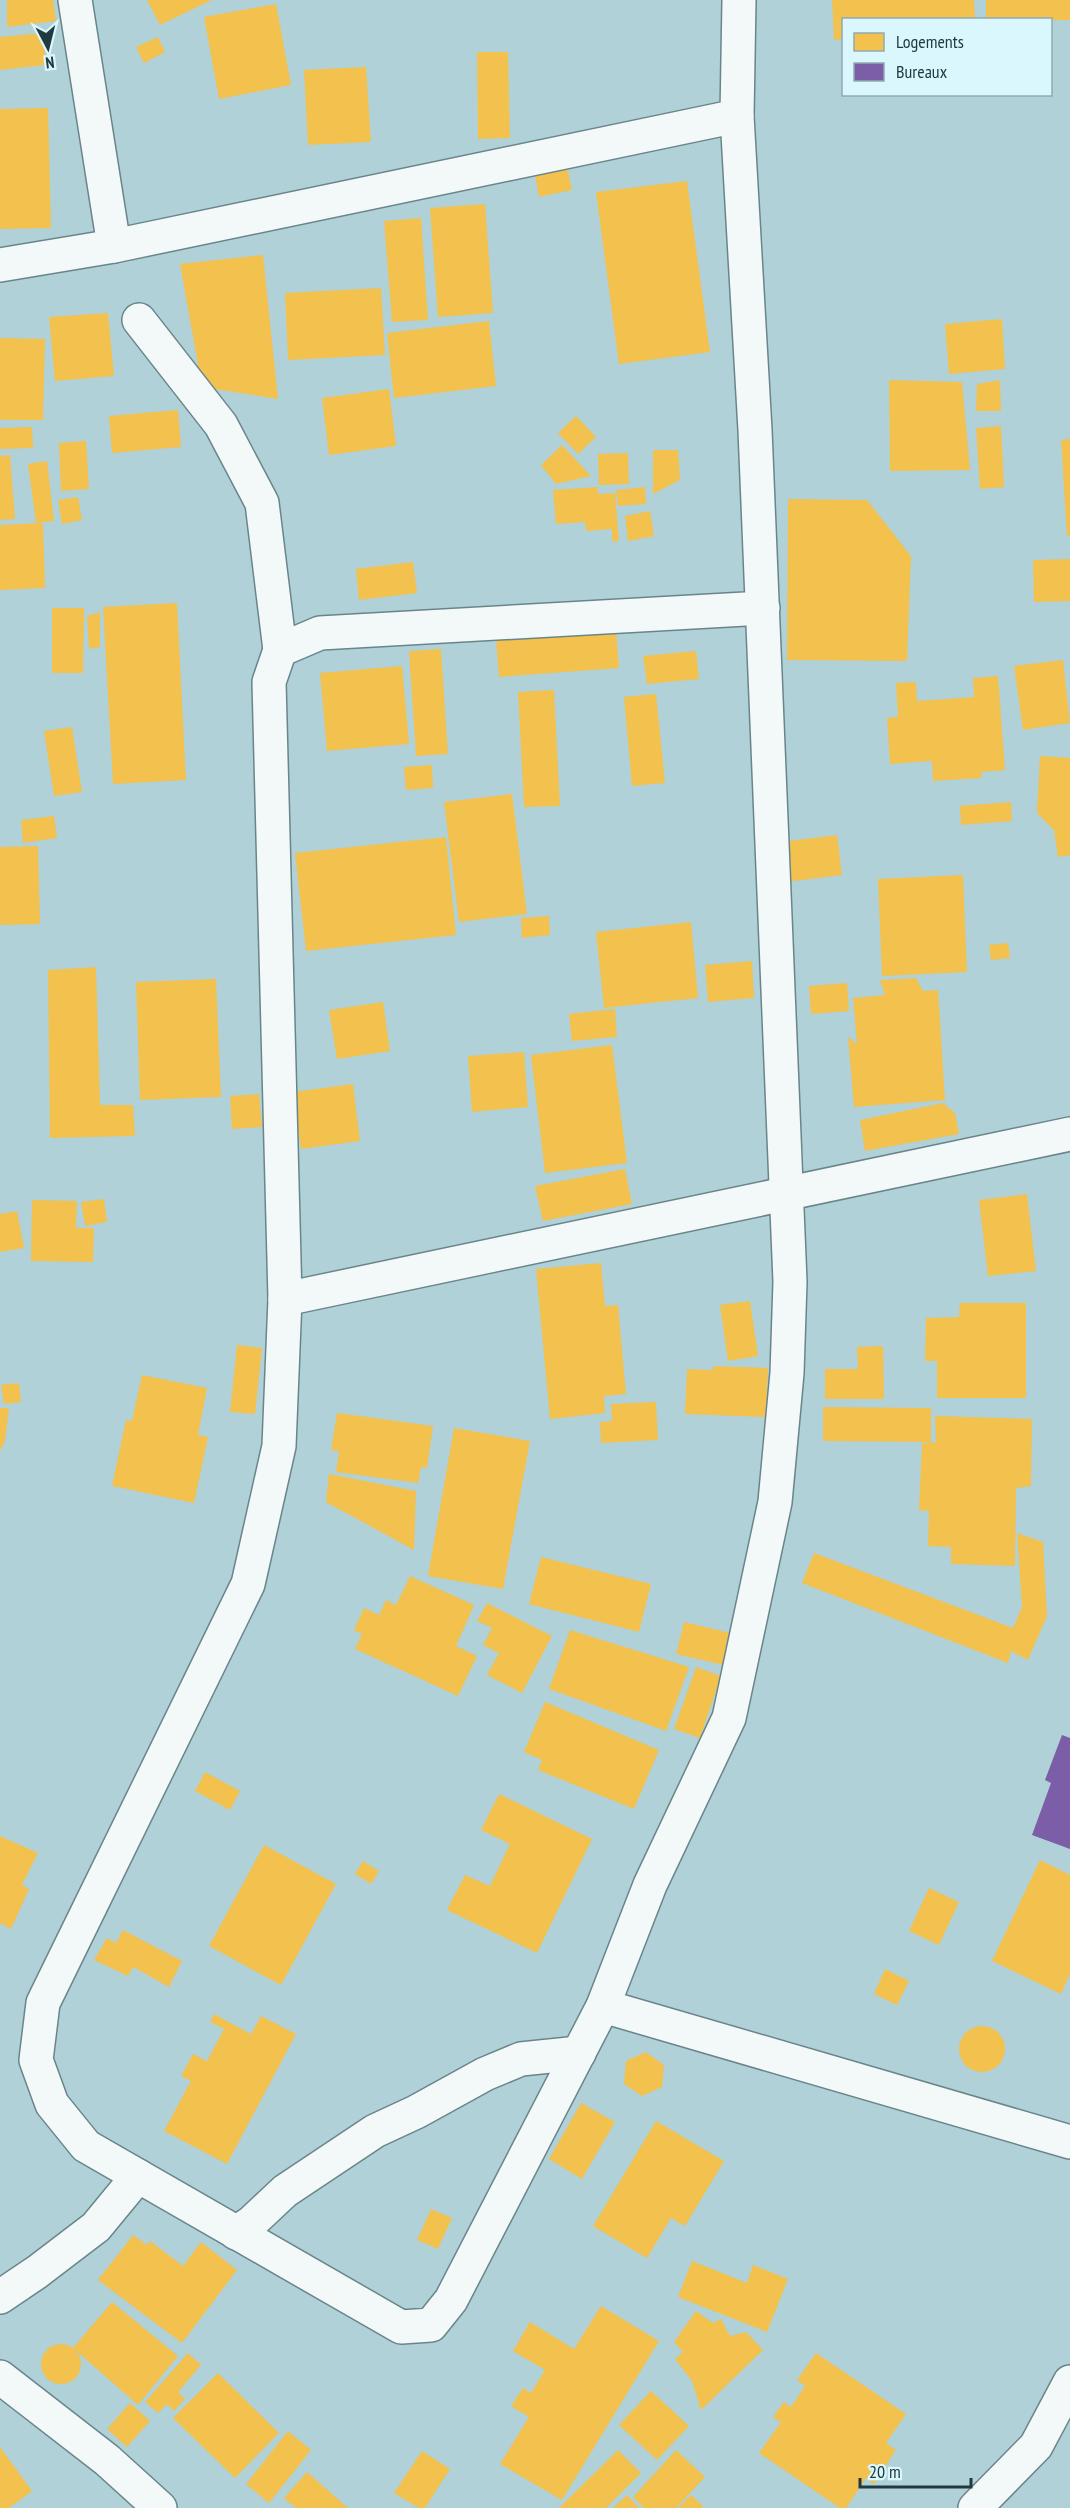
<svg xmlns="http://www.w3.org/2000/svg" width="1070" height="2508" viewBox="0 0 1070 2508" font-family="'PT Sans Narrow',sans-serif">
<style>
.homes{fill:#f2c14e}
.offices{fill:#7b5ea7}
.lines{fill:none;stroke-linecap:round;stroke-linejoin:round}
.minor-casing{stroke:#6a858a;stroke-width:36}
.minor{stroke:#f3f8f9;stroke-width:33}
</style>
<rect width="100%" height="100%" fill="#b0d1d8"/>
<g class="homes">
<polygon points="7,0 53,0 56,21 7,27"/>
<polygon points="147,0 212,0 160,25"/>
<polygon points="832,0 974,0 975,20 844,20 844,39 834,40"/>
<rect x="986" y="0" width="84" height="20"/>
<polygon points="276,4 291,85 219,99 204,17"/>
<polygon points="43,33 46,65 0,70 0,37"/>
<polygon points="158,37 165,52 144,63 136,47"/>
<polygon points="477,52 508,52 510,138 478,139"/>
<polygon points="366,67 371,142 308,145 304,70"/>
<polygon points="48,108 51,228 0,229 0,109"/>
<polygon points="566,163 572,190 539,197 534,169"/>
<polygon points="687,181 710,352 619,364 596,192"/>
<polygon points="485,204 493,313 438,317 430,208"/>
<polygon points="421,218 428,320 392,322 384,221"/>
<polygon points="263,255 278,399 202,387 180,264"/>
<polygon points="381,288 385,355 288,360 285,293"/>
<polygon points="108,313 114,376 55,381 49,317"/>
<polygon points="1002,319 1005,369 949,374 945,324"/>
<polygon points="489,321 496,386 394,398 387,333"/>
<polygon points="0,338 45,339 43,420 0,420"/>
<polygon points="889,380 962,382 970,470 890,471"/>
<polygon points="1000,380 1001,411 976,411 977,384"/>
<polygon points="389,389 396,446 329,455 322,398"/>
<polygon points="178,410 181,447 112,453 109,416"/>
<polygon points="576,416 596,437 578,454 558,433"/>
<polygon points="1001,426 1004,487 980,489 976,428"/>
<polygon points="32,427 33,448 0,449 0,428"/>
<polygon points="1070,439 1070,536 1067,536 1061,440"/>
<polygon points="86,441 89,489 61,491 59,443"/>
<polygon points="562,445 591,476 556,484 541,465"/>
<polygon points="653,450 678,450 680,480 653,494"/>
<polygon points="628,453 629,484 599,485 598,454"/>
<polygon points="10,455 15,519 0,520 0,456"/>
<polygon points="47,461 54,521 36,523 28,464"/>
<polygon points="598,487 598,494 615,493 619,541 612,541 612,529 586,531 585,522 556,524 553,490"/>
<polygon points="645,487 646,504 618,506 616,490"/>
<polygon points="78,497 82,520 62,524 58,500"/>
<polygon points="788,499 867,500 911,556 907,661 787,660"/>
<polygon points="650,511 654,536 628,541 625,516"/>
<polygon points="43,523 45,588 0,590 0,525"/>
<polygon points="1070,559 1070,601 1034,602 1033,560"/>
<polygon points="413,562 417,593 359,600 356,569"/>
<polygon points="177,603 186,780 113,784 103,607"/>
<polygon points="52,608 84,608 83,673 52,673"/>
<polygon points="100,612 100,647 89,649 87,616"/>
<polygon points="616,630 619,668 499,677 496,639"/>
<polygon points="441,649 448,754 416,756 409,651"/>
<polygon points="696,651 699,679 647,684 643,656"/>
<polygon points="1063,660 1070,723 1023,730 1014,666"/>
<polygon points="402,666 409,744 327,751 320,673"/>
<polygon points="998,676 1005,770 981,772 982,778 933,781 932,761 890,764 887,718 898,717 896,683 916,682 917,701 974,697 973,678"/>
<polygon points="554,690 560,806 524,807 518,692"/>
<polygon points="656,694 665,783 632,786 624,697"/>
<polygon points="72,727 82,792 54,796 44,731"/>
<polygon points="1040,756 1070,758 1070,855 1058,857 1054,830 1037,813"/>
<polygon points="432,765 433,788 406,790 404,767"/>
<polygon points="512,794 527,914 459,922 444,802"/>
<polygon points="1011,802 1012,821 961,825 960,806"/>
<polygon points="54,816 57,838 23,843 21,820"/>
<polygon points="837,835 842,875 786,882 781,842"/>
<polygon points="446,837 456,935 306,951 295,853"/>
<polygon points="38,846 40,924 0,925 0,847"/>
<polygon points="963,875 967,972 882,976 878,879"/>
<polygon points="549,916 550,935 522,938 521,918"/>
<polygon points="691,922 698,998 604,1008 596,932"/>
<polygon points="1008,943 1010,958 991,960 989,945"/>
<polygon points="752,961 754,998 708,1002 705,965"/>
<polygon points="96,967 100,1105 133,1105 135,1136 50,1138 48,970"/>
<polygon points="916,978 923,991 938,990 945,1100 854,1107 848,1037 857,1044 853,998 885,995 880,980"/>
<polygon points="216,979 221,1097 140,1100 136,982"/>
<polygon points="847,983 849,1011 811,1014 809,986"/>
<polygon points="383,1002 390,1051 337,1059 329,1010"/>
<polygon points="615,1009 617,1037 572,1041 569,1014"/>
<polygon points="612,1045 627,1163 545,1173 531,1055"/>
<polygon points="524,1052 528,1107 472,1112 468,1056"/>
<polygon points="353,1084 360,1141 301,1149 293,1092"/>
<polygon points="259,1094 262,1127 232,1129 230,1096"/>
<polygon points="943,1103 955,1113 959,1134 865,1151 860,1120"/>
<polygon points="625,1169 632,1204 543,1221 535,1186"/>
<polygon points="1027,1194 1036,1271 988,1276 979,1200"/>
<polygon points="104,1199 107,1222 85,1226 81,1202"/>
<polygon points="32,1200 77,1201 76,1228 94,1228 93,1262 31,1261"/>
<polygon points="17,1211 24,1248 0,1252 0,1214"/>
<polygon points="601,1263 605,1306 618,1305 626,1394 604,1396 605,1413 550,1419 536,1269"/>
<polygon points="750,1301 758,1356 728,1361 720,1305"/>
<polygon points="960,1303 1026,1303 1026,1398 937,1398 937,1361 925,1361 926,1318 959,1317"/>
<polygon points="237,1345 262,1348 255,1414 230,1412"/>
<polygon points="883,1346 884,1399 825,1399 825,1369 858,1369 857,1347"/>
<polygon points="713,1366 768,1368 766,1417 685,1414 687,1369 713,1370"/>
<polygon points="142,1375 207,1388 198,1435 208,1437 194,1503 112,1486 126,1420 132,1421"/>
<polygon points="19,1383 21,1402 4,1404 1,1385"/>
<polygon points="656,1402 658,1440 601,1443 600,1422 612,1421 611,1404"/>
<polygon points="823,1407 931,1408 931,1442 823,1441"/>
<polygon points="0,1408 9,1408 5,1441 0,1451"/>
<polygon points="337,1413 433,1426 427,1468 421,1467 418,1483 336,1472 339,1451 331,1450"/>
<polygon points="935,1416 1032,1419 1031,1486 1016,1488 1015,1566 951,1564 951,1547 928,1546 929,1511 919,1510 922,1443 936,1442"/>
<polygon points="454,1428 530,1441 503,1589 428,1576"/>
<polygon points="329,1474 416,1491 414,1550 326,1502"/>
<polygon points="1017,1533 1043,1542 1047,1616 1028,1660 1011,1651 1008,1663 802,1583 814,1553 1013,1628 1022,1607"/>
<polygon points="541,1557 651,1584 639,1632 529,1604"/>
<polygon points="410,1576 474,1605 456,1646 477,1656 458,1696 355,1649 362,1634 354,1630 364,1608 379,1615 386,1600 396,1605"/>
<polygon points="487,1603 552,1636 522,1693 487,1675 499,1653 483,1645 492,1628 477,1621"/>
<polygon points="684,1622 735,1634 728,1666 676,1654"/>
<polygon points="570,1630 689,1667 666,1731 549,1689"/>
<polygon points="696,1667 721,1676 700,1738 674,1729"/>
<polygon points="545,1702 659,1750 634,1809 538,1770 542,1760 524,1752"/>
<polygon points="205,1772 240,1791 230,1810 195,1791"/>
<polygon points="499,1794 592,1839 537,1953 447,1910 465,1875 490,1886 510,1844 481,1830"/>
<polygon points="0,1836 38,1853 22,1885 29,1889 11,1929 0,1923"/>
<polygon points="264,1845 336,1884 281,1985 209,1946"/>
<polygon points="1040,1860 1070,1875 1070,1974 1061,1994 992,1961"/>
<polygon points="363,1861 379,1871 371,1884 355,1874"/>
<polygon points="929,1888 959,1902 939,1945 909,1931"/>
<polygon points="123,1930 182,1961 169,1987 133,1967 128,1976 94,1960 107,1938 116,1943"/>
<polygon points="885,1969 909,1981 897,2005 874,1994"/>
<polygon points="214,2014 251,2034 261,2016 296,2034 227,2164 164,2131 191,2081 181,2076 193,2054 207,2061 224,2029 210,2022"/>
<circle cx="982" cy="2049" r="23"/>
<polygon points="646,2052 664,2065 662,2087 642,2096 624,2084 626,2061"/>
<polygon points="581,2103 615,2122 582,2179 549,2159"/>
<polygon points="656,2121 724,2161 685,2226 671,2218 647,2258 593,2226"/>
<polygon points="431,2209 452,2218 438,2249 417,2240"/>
<polygon points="133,2235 147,2245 150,2241 183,2266 201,2242 237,2270 182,2343 98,2280"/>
<polygon points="692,2261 747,2283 753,2265 788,2279 767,2332 678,2297"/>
<polygon points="112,2302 178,2356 138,2405 73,2348"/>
<polygon points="601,2306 659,2341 562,2500 500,2464 529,2417 511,2406 523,2388 531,2393 545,2370 513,2351 530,2322 574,2349"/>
<polygon points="696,2311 713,2323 721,2319 730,2336 746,2332 763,2350 701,2410 692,2381 675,2359 683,2352 674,2342"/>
<circle cx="61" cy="2364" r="20"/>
<polygon points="188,2353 201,2365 178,2392 185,2399 174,2411 167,2404 158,2413 145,2402"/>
<polygon points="816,2353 906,2414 886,2443 896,2450 874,2484 866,2478 846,2508 840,2508 759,2453 781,2422 773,2417 784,2402 791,2407 805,2386 797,2380"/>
<polygon points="218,2373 279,2433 235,2478 173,2418"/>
<polygon points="651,2391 689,2426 657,2460 619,2425"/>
<polygon points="130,2403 150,2421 127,2447 107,2429"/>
<polygon points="288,2431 311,2450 269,2503 246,2484"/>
<polygon points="0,2447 32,2491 9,2508 0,2508"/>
<polygon points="618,2450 641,2473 606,2508 559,2508"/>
<polygon points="676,2450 705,2477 676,2508 644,2508 633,2497"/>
<polygon points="422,2451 450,2469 425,2508 419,2508 394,2493"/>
<polygon points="307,2472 348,2508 296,2508 284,2498"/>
<polygon points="627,2495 639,2508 613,2508"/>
<polygon points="691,2495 703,2506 702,2508 678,2508"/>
</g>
<polygon class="offices" points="1062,1735 1070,1738 1070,1849 1032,1835 1051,1783 1045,1780"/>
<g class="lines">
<g class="minor-casing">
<g id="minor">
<polyline points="75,0 114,246"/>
<polyline points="739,0 737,116 755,430 790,1282 787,1373 775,1502 729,1718 650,1885 603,2006 451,2300 431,2325 401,2327 86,2146 52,2104 36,2060 43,2003 248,1584 279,1446 285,1299 269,682 280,650 320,633 763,608"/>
<polyline points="0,265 114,246 737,116"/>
<polyline points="139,320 221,425 262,503 280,650"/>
<polyline points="285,1299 1070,1134"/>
<polyline points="603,2006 1070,2142"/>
<polyline points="236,2233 252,2222 285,2191 375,2131 416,2112 485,2074 521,2059 579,2053"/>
<polyline points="0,2297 37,2272 96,2227 138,2176"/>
<polyline points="0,2377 107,2460 160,2508"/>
<polyline points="975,2508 1036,2446 1070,2382"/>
</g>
</g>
<use href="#minor" class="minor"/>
</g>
<rect x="842" y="18" width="210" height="78" fill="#daf7fd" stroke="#90abb1" stroke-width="1.5"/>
<rect x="854" y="33" width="30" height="18" fill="#f2c14e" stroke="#90abb1" stroke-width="1.5"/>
<text x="896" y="48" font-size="18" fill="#213a3f">Logements</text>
<rect x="854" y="63" width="30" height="18" fill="#7b5ea7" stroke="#90abb1" stroke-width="1.5"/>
<text x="896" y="78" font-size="18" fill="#213a3f">Bureaux</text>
<g transform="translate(48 48) rotate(173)" stroke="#daf7fd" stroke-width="4.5" paint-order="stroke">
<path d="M0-4.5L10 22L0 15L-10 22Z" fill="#213a3f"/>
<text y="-9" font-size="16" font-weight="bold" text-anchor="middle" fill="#213a3f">N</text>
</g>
<path d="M860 2478v9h111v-9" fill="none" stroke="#213a3f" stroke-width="3"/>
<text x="869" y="2478" font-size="18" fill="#213a3f" stroke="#daf7fd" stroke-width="4.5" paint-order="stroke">20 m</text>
</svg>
